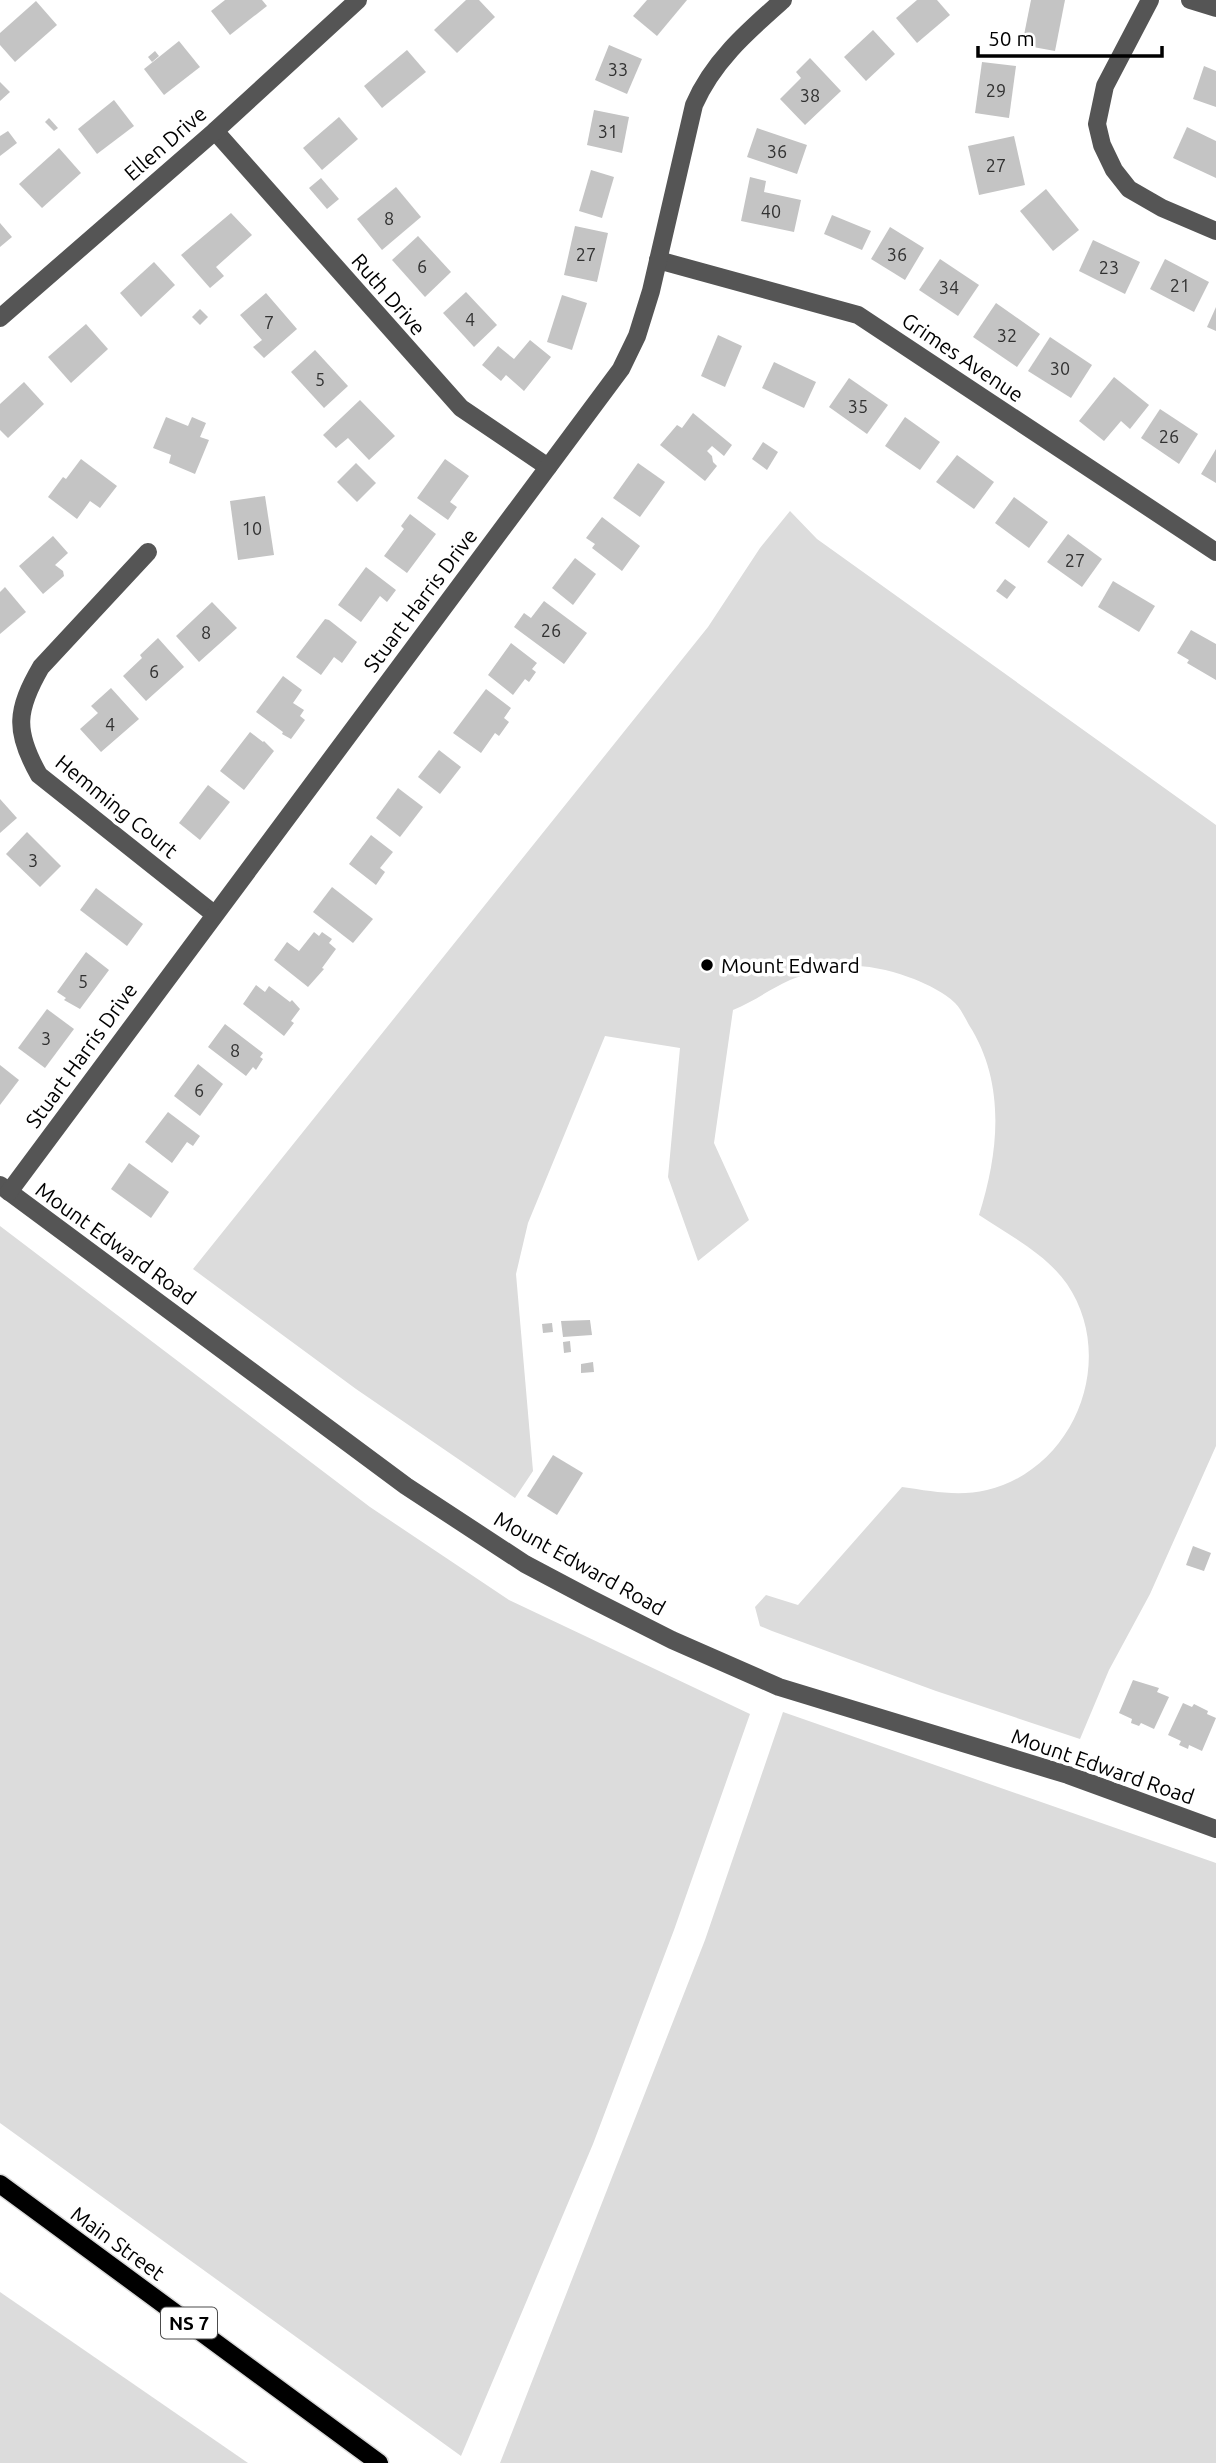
<svg xmlns="http://www.w3.org/2000/svg" width="1216" height="2463" viewBox="0 0 1216 2463" font-family="Ubuntu,sans-serif">
<style>
.green{fill:#dcdcdc}
.building{fill:#c4c4c4}
.lines{fill:none;stroke-linecap:round;stroke-linejoin:round}
.major-casing{stroke:#dbdbdb;stroke-width:21}
.minor{stroke:#555;stroke-width:18}
.major{stroke:#000;stroke-width:18}
.poi-dot{fill:#000;stroke:#fff;stroke-width:2.5}
.labels{text-anchor:middle;dominant-baseline:central;stroke-width:7;stroke-linejoin:round;paint-order:stroke}
.number-label{font-size:18px;fill:#313131}
.shield{fill:#fff;stroke:#4c4c4c;stroke-width:2}
.shield-label{font-size:19px;font-weight:bold;fill:#000}
.street-label{font-size:21px;fill:#000;stroke:#fff}
.poi-label{font-size:21px;fill:#000;stroke:#fff;text-anchor:start}
</style>
<rect width="100%" height="100%" fill="#fff"/>
<g class="green">
<path d="M790,511L817,539L1216,825V1446L1150,1594L1109,1670L1080,1739L936,1691L772,1631L760,1626L755,1607L766,1595L798,1605L902,1487C931,1491 958,1497 987,1490C1075,1469 1118,1359 1067,1284C1045,1253 1010,1236 979,1215C999,1152 1006,1083 969,1025C965,1018 961,1009 955,1003C944,992 928,985 914,979C894,971 863,963 841,967C825,970 805,974 790,980C770,989 753,1002 733,1010L714,1143L749,1220L698,1261L668,1177L680,1048L605,1036L528,1223L516,1274L533,1471L515,1498L356,1389L193,1269L708,627L760,548Z"/>
<polygon points="0,1226 370,1507 509,1600 750,1714 674,1930 593,2144 461,2456 0,2123"/>
<polygon points="783,1712 1216,1863 1216,2463 500,2463 705,1940"/>
<polygon points="0,2292 248,2463 0,2463"/>
</g>
<g class="building">
<polygon points="225,0 262,0 267,6 230,35 211,11"/>
<polygon points="466,0 479,0 495,17 457,53 434,30"/>
<polygon points="647,0 687,0 657,36 633,16"/>
<polygon points="917,0 937,0 950,15 917,43 896,18"/>
<polygon points="1031,0 1065,0 1055,51 1022,45"/>
<polygon points="36,1 57,25 15,62 0,45 0,33"/>
<polygon points="873,30 895,54 866,81 844,57"/>
<polygon points="179,41 200,67 164,95 144,69"/>
<polygon points="609,45 642,59 627,94 595,80"/>
<polygon points="407,50 426,72 382,108 364,86"/>
<polygon points="155,51 159,56 152,62 148,57"/>
<polygon points="810,58 841,91 805,125 780,99 801,78 796,72"/>
<polygon points="982,62 1016,66 1009,118 975,113"/>
<polygon points="1204,66 1216,71 1216,107 1193,99"/>
<polygon points="0,82 10,92 0,101"/>
<polygon points="114,100 134,126 97,154 78,129"/>
<polygon points="594,110 629,117 622,153 587,145"/>
<polygon points="339,117 358,139 322,170 303,148"/>
<polygon points="49,118 58,128 54,131 45,122"/>
<polygon points="1187,127 1216,141 1216,178 1173,158"/>
<polygon points="757,128 807,145 797,174 747,157"/>
<polygon points="8,131 17,143 0,156 0,136"/>
<polygon points="1014,136 1025,185 979,195 968,146"/>
<polygon points="59,148 81,173 42,208 19,184"/>
<polygon points="591,170 614,177 602,218 579,211"/>
<polygon points="750,177 766,181 764,192 801,200 794,232 741,221"/>
<polygon points="321,178 339,199 327,209 309,188"/>
<polygon points="396,187 421,217 382,250 357,219"/>
<polygon points="1046,189 1079,230 1053,251 1020,211"/>
<polygon points="231,213 252,235 216,267 224,276 210,288 181,255"/>
<polygon points="832,215 871,231 862,250 824,234"/>
<polygon points="0,223 12,237 0,247"/>
<polygon points="575,226 608,233 597,282 564,275"/>
<polygon points="890,227 924,248 905,280 871,259"/>
<polygon points="418,236 451,272 425,297 392,260"/>
<polygon points="1093,240 1140,262 1125,294 1079,271"/>
<polygon points="940,259 979,285 958,316 919,290"/>
<polygon points="1165,259 1209,282 1194,312 1150,289"/>
<polygon points="154,262 175,285 141,317 120,293"/>
<polygon points="466,292 497,325 474,347 443,313"/>
<polygon points="266,293 297,329 264,358 253,347 262,340 240,315"/>
<polygon points="562,295 587,303 572,350 547,342"/>
<polygon points="996,303 1040,334 1017,367 973,337"/>
<polygon points="1216,307 1216,331 1207,327"/>
<polygon points="200,309 208,317 200,325 192,317"/>
<polygon points="86,324 108,349 71,383 48,357"/>
<polygon points="718,335 742,346 725,387 701,376"/>
<polygon points="1050,337 1092,365 1071,398 1028,371"/>
<polygon points="530,340 551,357 524,391 506,375 501,381 482,365 498,346 514,359"/>
<polygon points="315,350 348,386 324,408 291,372"/>
<polygon points="774,362 816,382 804,408 762,388"/>
<polygon points="1114,377 1149,405 1130,429 1121,421 1104,441 1079,421"/>
<polygon points="849,378 888,405 867,434 829,407"/>
<polygon points="24,382 44,404 8,438 0,430 0,404"/>
<polygon points="360,400 395,436 369,460 348,438 336,448 323,435"/>
<polygon points="1160,409 1198,434 1179,464 1141,438"/>
<polygon points="693,413 732,445 724,456 712,446 707,451 712,456 713,462 717,466 705,481 660,445 677,425 682,428"/>
<polygon points="166,417 188,426 192,417 206,423 200,437 209,440 195,474 169,463 171,455 153,448"/>
<polygon points="905,417 940,442 920,470 885,446"/>
<polygon points="763,442 778,452 767,470 752,459"/>
<polygon points="1216,449 1216,483 1201,474"/>
<polygon points="957,455 994,482 974,509 936,482"/>
<polygon points="81,459 117,486 100,508 90,501 77,519 48,497 63,477 66,479"/>
<polygon points="445,459 469,476 450,502 457,507 448,520 417,498"/>
<polygon points="356,463 376,483 357,502 337,482"/>
<polygon points="638,463 665,482 640,517 613,498"/>
<polygon points="265,496 274,555 238,560 230,501"/>
<polygon points="1014,497 1048,522 1029,548 995,523"/>
<polygon points="410,514 436,534 407,573 384,556 404,529 401,526"/>
<polygon points="602,517 640,546 622,571 592,548 595,544 586,538"/>
<polygon points="1068,534 1102,559 1082,587 1047,562"/>
<polygon points="53,536 68,553 55,565 63,571 64,576 43,594 19,566"/>
<polygon points="575,558 596,574 573,605 552,588"/>
<polygon points="366,567 396,590 387,602 380,596 361,622 338,605"/>
<polygon points="1005,579 1016,587 1007,599 996,591"/>
<polygon points="1113,581 1155,606 1139,632 1098,607"/>
<polygon points="5,587 26,612 0,634 0,592"/>
<polygon points="544,601 587,633 564,664 514,627 524,613 531,618"/>
<polygon points="212,602 237,628 199,662 176,636"/>
<polygon points="325,619 329,620 357,642 342,663 334,657 321,675 296,657"/>
<polygon points="1191,630 1216,644 1216,680 1187,663 1189,660 1177,653"/>
<polygon points="158,638 184,667 146,701 123,676 142,658 140,655"/>
<polygon points="511,643 537,663 532,669 536,672 529,682 525,679 513,695 488,675"/>
<polygon points="283,676 302,690 293,703 304,710 300,716 305,720 291,739 282,734 283,732 256,712"/>
<polygon points="111,688 139,719 101,752 80,729 98,713 91,706"/>
<polygon points="486,689 511,708 504,718 509,722 499,736 495,733 481,753 453,733"/>
<polygon points="250,732 263,742 264,741 274,751 244,790 220,771"/>
<polygon points="439,750 461,767 440,794 418,777"/>
<polygon points="208,785 230,802 200,840 179,823"/>
<polygon points="398,788 423,807 400,837 376,818"/>
<polygon points="0,799 17,818 0,833"/>
<polygon points="27,832 61,866 40,887 6,854"/>
<polygon points="371,835 393,852 380,868 385,872 376,885 349,864"/>
<polygon points="332,887 373,919 353,943 313,912"/>
<polygon points="96,888 143,924 127,946 80,910"/>
<polygon points="314,932 319,936 322,932 332,939 329,943 336,949 322,968 324,969 308,987 274,960 287,942 299,951"/>
<polygon points="86,952 109,970 80,1009 64,1000 66,998 57,992"/>
<polygon points="256,985 265,992 269,986 290,1002 292,1000 300,1009 291,1021 294,1023 284,1036 243,1004"/>
<polygon points="47,1009 74,1029 45,1068 18,1048"/>
<polygon points="225,1024 263,1053 260,1057 263,1059 256,1070 253,1067 246,1076 208,1047"/>
<polygon points="198,1064 223,1084 200,1116 174,1096"/>
<polygon points="0,1065 19,1080 0,1105"/>
<polygon points="168,1112 200,1136 193,1146 187,1142 172,1163 145,1142"/>
<polygon points="129,1163 169,1192 151,1218 111,1189"/>
<polygon points="590,1320 592,1335 563,1337 561,1321"/>
<polygon points="552,1323 553,1332 543,1333 542,1324"/>
<polygon points="570,1341 571,1352 564,1353 563,1342"/>
<polygon points="593,1362 594,1372 581,1373 581,1364"/>
<polygon points="553,1455 583,1473 557,1515 527,1496"/>
<polygon points="1193,1546 1211,1553 1204,1571 1186,1565"/>
<polygon points="1133,1680 1159,1688 1157,1692 1169,1697 1154,1729 1141,1723 1139,1726 1131,1723 1132,1719 1119,1713"/>
<polygon points="1183,1703 1192,1707 1194,1704 1208,1711 1207,1714 1216,1718 1202,1751 1189,1745 1188,1749 1179,1745 1181,1741 1168,1735"/>
</g>
<g class="lines">
<g class="major-casing">
<polyline id="major" points="0,2184 379,2463"/>
</g>
<g class="minor">
<polyline points="1150,0 1105,86 1097,124 1102,145 1114,170 1129,189 1162,208 1216,231"/>
<polyline points="1190,0 1216,8"/>
<polyline points="215,131 461,408 548,467"/>
<polyline points="658,260 858,315 1216,552"/>
<polyline points="0,318 215,131 358,0"/>
<path d="M148,552L41,667C16,710 14,731 39,775L214,914"/>
<polyline points="0,1185 406,1486 525,1564 591,1599 672,1640 779,1687 1068,1775 1216,1829"/>
<path d="M9,1192L621,369L637,336L651,291L694,105C713,61 748,31 783,0"/>
</g>
<use href="#major" class="major"/>
</g>
<circle class="poi-dot" cx="707" cy="965" r="7"/>
<g class="labels">
<g class="number-label">
<text x="618" y="69">33</text>
<text x="996" y="90">29</text>
<text x="810" y="95">38</text>
<text x="608" y="131">31</text>
<text x="777" y="151">36</text>
<text x="996" y="165">27</text>
<text x="771" y="211">40</text>
<text x="389" y="218">8</text>
<text x="586" y="254">27</text>
<text x="897" y="254">36</text>
<text x="422" y="266">6</text>
<text x="1109" y="267">23</text>
<text x="1180" y="285">21</text>
<text x="949" y="287">34</text>
<text x="470" y="319">4</text>
<text x="269" y="322">7</text>
<text x="1007" y="335">32</text>
<text x="1060" y="368">30</text>
<text x="320" y="379">5</text>
<text x="858" y="406">35</text>
<text x="1169" y="436">26</text>
<text x="252" y="528">10</text>
<text x="1075" y="560">27</text>
<text x="551" y="630">26</text>
<text x="206" y="632">8</text>
<text x="154" y="671">6</text>
<text x="110" y="724">4</text>
<text x="33" y="860">3</text>
<text x="83" y="981">5</text>
<text x="46" y="1038">3</text>
<text x="235" y="1050">8</text>
<text x="199" y="1090">6</text>
</g>
<rect class="shield" x="161" y="2307.5" width="56" height="31" rx="5"/>
<g class="shield-label">
<text x="189" y="2323">NS 7</text>
</g>
<g class="street-label">
<text transform="translate(165 143) rotate(-41)">Ellen Drive</text>
<text transform="translate(389 294) rotate(49)">Ruth Drive</text>
<text transform="translate(963 357) rotate(34)">Grimes Avenue</text>
<text transform="translate(420 600) rotate(-53)">Stuart Harris Drive</text>
<text transform="translate(117 806) rotate(39)">Hemming Court</text>
<text transform="translate(81 1055) rotate(-54)">Stuart Harris Drive</text>
<text transform="translate(116 1243) rotate(36)">Mount Edward Road</text>
<text transform="translate(580 1563) rotate(29)">Mount Edward Road</text>
<text transform="translate(1103 1766) rotate(19)">Mount Edward Road</text>
<text transform="translate(118 2243) rotate(36)">Main Street</text>
</g>
<g class="poi-label">
<text x="721" y="965">Mount Edward</text>
</g>
</g>
<path d="M978 46v10h184v-10" fill="none" stroke="#000000" stroke-width="3.5"/>
<text x="988" y="46" font-size="21" fill="#000000" stroke="#ffffff" stroke-width="5" paint-order="stroke">50 m</text>
</svg>
